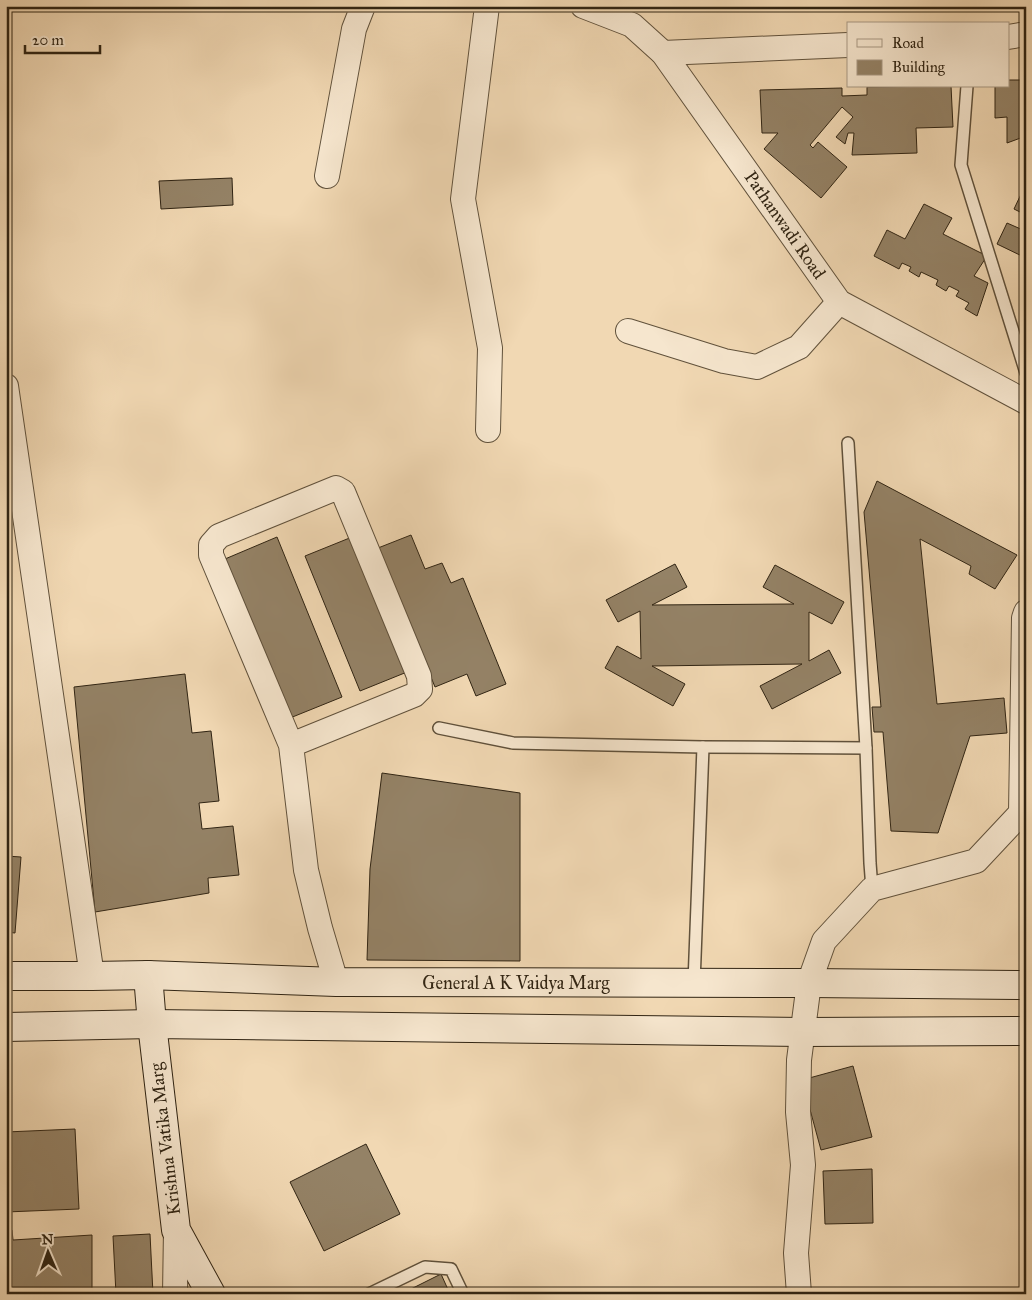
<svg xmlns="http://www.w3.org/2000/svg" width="1032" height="1300" viewBox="0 0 1032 1300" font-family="'IM FELL Great Primer',serif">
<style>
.building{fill:#948266;stroke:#302413}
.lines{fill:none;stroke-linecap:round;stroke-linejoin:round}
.lane-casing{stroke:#60513b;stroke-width:14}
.street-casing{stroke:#60513b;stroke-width:26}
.secondary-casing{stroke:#302413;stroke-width:30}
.lane{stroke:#f6e6ce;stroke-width:11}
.street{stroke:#f6e6ce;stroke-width:24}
.secondary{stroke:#f6e6ce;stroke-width:28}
.labels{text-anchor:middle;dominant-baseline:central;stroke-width:4;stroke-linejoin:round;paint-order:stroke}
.street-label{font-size:18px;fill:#302413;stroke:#f6e6ce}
</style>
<rect width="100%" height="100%" fill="#f1d8b3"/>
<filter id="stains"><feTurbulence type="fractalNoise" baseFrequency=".004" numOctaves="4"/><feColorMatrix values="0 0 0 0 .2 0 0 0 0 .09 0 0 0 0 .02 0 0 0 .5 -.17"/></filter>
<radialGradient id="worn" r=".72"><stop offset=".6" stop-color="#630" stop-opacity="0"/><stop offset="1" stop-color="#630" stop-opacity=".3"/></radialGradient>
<g class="building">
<polygon points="813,6 930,6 814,10"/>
<polygon points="1008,80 1025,80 1026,85 1026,136 1007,143 1007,117 995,118 995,86 1008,86"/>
<polygon points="951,86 953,127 916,128 917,153 852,155 854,133 848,133 845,144 836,137 853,117 842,107 810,145 813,148 818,142 847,167 821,198 764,149 778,133 762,133 760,90 842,88 842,96 867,95 867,87"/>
<polygon points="232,178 233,205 161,209 159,181"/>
<polygon points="1023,190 1026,191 1026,215 1014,209"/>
<polygon points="924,204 952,218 943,234 987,256 974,276 988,283 977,316 965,309 969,303 956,296 959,291 949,286 946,291 936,285 938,280 921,272 919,277 909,271 911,267 902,263 899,269 874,256 887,230 905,239"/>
<polygon points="1007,223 1023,230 1026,224 1026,258 997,244"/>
<polygon points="877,481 1017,555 995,589 969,574 971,566 920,539 937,704 1004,698 1007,733 970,736 938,833 891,831 883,732 874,732 872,707 881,707 864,512"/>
<polygon points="357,535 412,670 360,691 305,556"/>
<polygon points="411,535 425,569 442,563 451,583 463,578 506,684 476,696 467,674 435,687 378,548"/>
<polygon points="277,537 342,697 290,718 225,559"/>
<polygon points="675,564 687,587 652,605 794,604 763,587 775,565 844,602 832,624 809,612 809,661 829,650 841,673 772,709 760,686 802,664 652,666 685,684 673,706 605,668 617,646 641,659 640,611 618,622 606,600"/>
<polygon points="185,674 192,733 211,731 219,801 199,803 202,829 233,826 239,875 208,878 209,893 95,912 74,687"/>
<polygon points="382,773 520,793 520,961 367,960 370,869"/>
<polygon points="6,856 21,857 15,933 6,932"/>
<polygon points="853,1066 872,1137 821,1150 802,1080"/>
<polygon points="75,1129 79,1209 6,1212 6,1132"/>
<polygon points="366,1144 400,1214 324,1251 290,1182"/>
<polygon points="872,1169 873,1223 825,1224 823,1171"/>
<polygon points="6,1230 12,1230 13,1240 92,1235 92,1294 6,1294"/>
<polygon points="150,1234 153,1294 116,1294 113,1236"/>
<polygon points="441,1274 450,1294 401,1294"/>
</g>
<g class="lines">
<g class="lane-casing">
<g id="lane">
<polyline points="967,86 961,165 1026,373"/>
<polyline points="848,443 866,748 870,863 872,889"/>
<polyline points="439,728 513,743 703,747 866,748"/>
<polyline points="694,983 703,747"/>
<polyline points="369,1294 425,1267 451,1269 463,1294"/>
</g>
</g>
<g class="street-casing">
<g id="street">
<polyline points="487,6 463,199 490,348 488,430"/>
<polyline points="583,6 632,25 663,53 839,302 1026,402"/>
<polyline points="1008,37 1026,34"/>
<polyline points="663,53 848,45"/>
<polyline points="327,176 354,29 363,6"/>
<polyline points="628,331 724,361 757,367 799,347 839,302"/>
<polyline points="6,386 92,976"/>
<polyline points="291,745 414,695 420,689 419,676 343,492 336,488 219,536 211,545 211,555 291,745 306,870 320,928 336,982"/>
<polyline points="175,1294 176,1230"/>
<polyline points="799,1294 796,1253 803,1165 798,1112 799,1060 809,983 824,941 872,889 976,861 1021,813 1024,618 1026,612"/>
</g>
</g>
<g class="secondary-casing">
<g id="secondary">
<polyline points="148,975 152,1024 176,1230 211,1294"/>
<polyline points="6,976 92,976 148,975 336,982 809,983 1026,985"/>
<polyline points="6,1027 152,1024 802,1032 1026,1031"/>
</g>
</g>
<use href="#lane" class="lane"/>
<use href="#street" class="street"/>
<use href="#secondary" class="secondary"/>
</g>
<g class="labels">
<g class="street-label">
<text transform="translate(785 225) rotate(55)">Pathanwadi Road</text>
<text x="516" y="983">General A K Vaidya Marg</text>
<text transform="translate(165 1139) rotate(-97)">Krishna Vatika Marg</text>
</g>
</g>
<rect width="1032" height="1300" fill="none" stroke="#f1d8b3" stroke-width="25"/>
<rect x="8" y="8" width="1017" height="1285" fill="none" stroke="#302413" stroke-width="2.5"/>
<rect x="12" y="12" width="1007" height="1275" fill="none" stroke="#302413"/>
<rect x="847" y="22" width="162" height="65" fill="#f6e6ce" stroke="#a79883"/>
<rect x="857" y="39" width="25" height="8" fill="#f6e6ce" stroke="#a79883"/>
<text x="892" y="48" font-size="15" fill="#302413">Road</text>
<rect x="857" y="60" width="25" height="15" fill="#948266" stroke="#a79883"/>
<text x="892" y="72" font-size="15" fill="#302413">Building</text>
<g transform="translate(48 1252) rotate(358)" stroke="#f6e6ce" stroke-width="4" paint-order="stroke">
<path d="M0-4L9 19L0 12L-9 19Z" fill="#302413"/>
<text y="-8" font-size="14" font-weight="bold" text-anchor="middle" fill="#302413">N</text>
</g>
<path d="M25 45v8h75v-8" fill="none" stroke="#302413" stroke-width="2.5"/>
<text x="32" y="45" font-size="15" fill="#302413" stroke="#f6e6ce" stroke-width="4" paint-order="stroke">20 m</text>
<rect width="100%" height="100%" filter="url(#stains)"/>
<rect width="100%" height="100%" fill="url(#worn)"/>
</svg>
